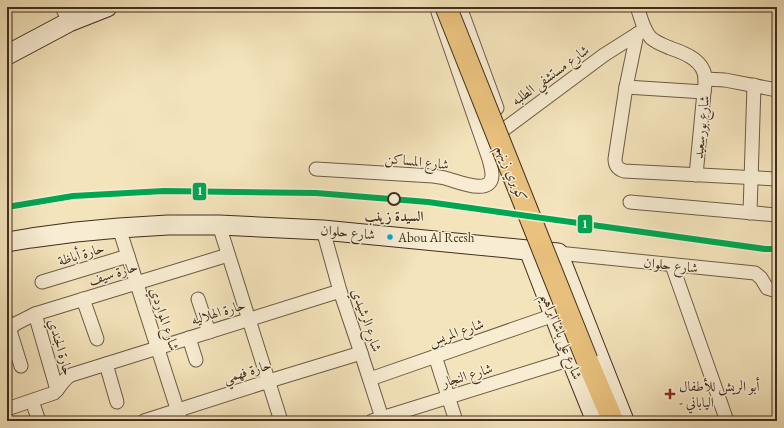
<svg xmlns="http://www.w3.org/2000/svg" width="784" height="428" viewBox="0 0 784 428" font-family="'EB Garamond',Amiri,serif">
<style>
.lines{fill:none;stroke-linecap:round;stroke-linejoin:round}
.street-casing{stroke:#6e5b45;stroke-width:15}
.secondary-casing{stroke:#412d1d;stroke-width:21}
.primary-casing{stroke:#412d1d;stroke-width:23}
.street{stroke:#f8edd3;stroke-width:13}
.secondary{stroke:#f8edd3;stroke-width:19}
.primary{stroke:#eac27e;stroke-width:21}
.primary-bridge-casing{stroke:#412d1d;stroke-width:23;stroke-linecap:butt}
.primary-bridge{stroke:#eac27e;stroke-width:21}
.metro-1-casing{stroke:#f8edd3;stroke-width:9}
.metro-1{stroke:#00a651;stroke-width:6}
.stop-dot{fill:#f8edd3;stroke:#412d1d;stroke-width:2}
.bus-dot{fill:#00a9ce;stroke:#f8edd3;stroke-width:1.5}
.poi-dot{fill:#8f2418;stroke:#f8edd3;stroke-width:1.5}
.labels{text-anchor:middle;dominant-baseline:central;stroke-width:3;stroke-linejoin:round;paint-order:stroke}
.bus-label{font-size:13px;fill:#412d1d;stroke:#f8edd3;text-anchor:start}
.street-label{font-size:14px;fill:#412d1d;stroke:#f8edd3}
.stop-label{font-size:14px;font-weight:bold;fill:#412d1d;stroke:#f8edd3}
.poi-label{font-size:14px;fill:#412d1d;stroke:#f8edd3;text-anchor:start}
.line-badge{stroke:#f8edd3;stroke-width:1.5}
.badge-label{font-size:11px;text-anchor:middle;font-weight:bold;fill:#fff}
</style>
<rect width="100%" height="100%" fill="#f4e4bc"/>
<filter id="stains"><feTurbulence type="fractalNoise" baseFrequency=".005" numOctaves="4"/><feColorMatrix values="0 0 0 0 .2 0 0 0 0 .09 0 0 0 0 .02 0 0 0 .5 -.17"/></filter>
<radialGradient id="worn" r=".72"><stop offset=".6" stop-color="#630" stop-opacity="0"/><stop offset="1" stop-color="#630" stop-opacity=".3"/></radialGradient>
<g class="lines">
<g class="street-casing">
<g id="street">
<polyline points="62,7 69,22"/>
<polyline points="460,7 497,108"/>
<path d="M637,7C641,17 643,30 651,38C657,43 663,45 670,48C685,53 705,61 705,79C705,83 705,88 704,92L696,175"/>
<path d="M637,34L626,87L615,159C615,166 618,169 624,171L777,179"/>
<polyline points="705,79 725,80 777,90"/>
<polyline points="626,87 704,92"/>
<polyline points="498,141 499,136 503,130 604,55 645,29"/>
<path d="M316,169L433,176C438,177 443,177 448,179C459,182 492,196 492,175C492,169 490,164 489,159L438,12"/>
<polyline points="630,202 777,215"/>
<polyline points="750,213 754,85"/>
<polyline points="219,225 281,421"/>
<polyline points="119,228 181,421"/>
<polyline points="323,230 340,291 361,353 383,421"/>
<polyline points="558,253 755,273 761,278 767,288 777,291"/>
<polyline points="672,265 727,421"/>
<polyline points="42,282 128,256"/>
<polyline points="83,299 97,339"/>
<polyline points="198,299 209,332"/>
<polyline points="35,314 57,390"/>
<polyline points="7,321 21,366"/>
<polyline points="7,330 17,323 35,314 228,255"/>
<polyline points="189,338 196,360"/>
<polyline points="435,356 456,421"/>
<polyline points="106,364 117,402"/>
<polyline points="370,379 554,315"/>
<polyline points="32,401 39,421"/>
<path d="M7,409L54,393C61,387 62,380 71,375L340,291"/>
<polyline points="144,421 269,381 361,353"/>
<polyline points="372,421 571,359"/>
</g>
</g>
<g class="secondary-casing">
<g id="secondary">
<polyline points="7,55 69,22 107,7"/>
<polyline points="7,242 31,238 76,232 119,228 168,225 219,225 323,230 558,253 617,403 623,418 622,421"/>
<polyline points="529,250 571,359 596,421"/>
</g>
</g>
<g class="primary-casing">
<polyline id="primary" points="587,360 613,421"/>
</g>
<use href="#street" class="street"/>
<use href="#secondary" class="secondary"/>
<use href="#primary" class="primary"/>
<g class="primary-bridge-casing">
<polyline id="primary-bridge" points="446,7 587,360"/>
</g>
<use href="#primary-bridge" class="primary-bridge"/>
<g class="metro-1-casing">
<polyline id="metro-1" points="7,207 73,196 164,191 316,193 428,202 765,249 777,249"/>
</g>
<use href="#metro-1" class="metro-1"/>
</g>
<circle class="stop-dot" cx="394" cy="199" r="6"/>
<circle class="bus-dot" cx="390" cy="237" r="3.5"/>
<path class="poi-dot" d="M668 388h4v4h4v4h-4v4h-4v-4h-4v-4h4z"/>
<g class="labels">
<g class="bus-label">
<text x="398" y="237">Abou Al Reesh</text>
</g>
<g class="street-label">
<text transform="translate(550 75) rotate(-36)">شارع مستشفي الطلبه</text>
<text transform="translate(701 127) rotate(-84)">شارع بورسعيد</text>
<text transform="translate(417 161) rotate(6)">شارع المساكن</text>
<text transform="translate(512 173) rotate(68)">كوبري زينهم</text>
<text transform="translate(348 232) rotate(5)">شارع حلوان</text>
<text transform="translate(81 254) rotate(-17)">حارة أباظة</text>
<text transform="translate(671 265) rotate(6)">شارع حلوان</text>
<text transform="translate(113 273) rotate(-17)">حارة سيف</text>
<text transform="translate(218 312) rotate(-17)">حارة الهلاليه</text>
<text transform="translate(165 319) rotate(72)">شارع المواردي</text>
<text transform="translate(367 320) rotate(71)">شارع الرشيدي</text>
<text transform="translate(456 332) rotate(-19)">شارع المريس</text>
<text transform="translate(562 336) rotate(69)">شارع على باشا ابراهيم</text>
<text transform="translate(61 347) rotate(74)">حارة الجندي</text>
<text transform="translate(247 371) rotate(-17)">حارة فهمي</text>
<text transform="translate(467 375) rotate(-17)">شارع النجار</text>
</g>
<g class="stop-label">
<text x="394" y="216">السيدة زينب</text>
</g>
<g class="poi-label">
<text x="679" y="386">أبو الريش للأطفال<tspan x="679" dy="16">- الياباني</tspan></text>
</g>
</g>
<g class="line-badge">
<rect x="192" y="182" width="15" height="19" rx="4" fill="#00a651"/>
<rect x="577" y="214" width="16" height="20" rx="4" fill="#00a651"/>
</g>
<g class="badge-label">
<text x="200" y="195">1</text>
<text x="585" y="228">1</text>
</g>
<rect width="784" height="428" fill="none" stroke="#f4e4bc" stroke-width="24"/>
<rect x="8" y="8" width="768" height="412" fill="none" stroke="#412d1d" stroke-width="2"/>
<rect x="12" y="12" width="760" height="404" fill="none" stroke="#412d1d"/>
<rect width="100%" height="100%" filter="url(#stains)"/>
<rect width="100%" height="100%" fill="url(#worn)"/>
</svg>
